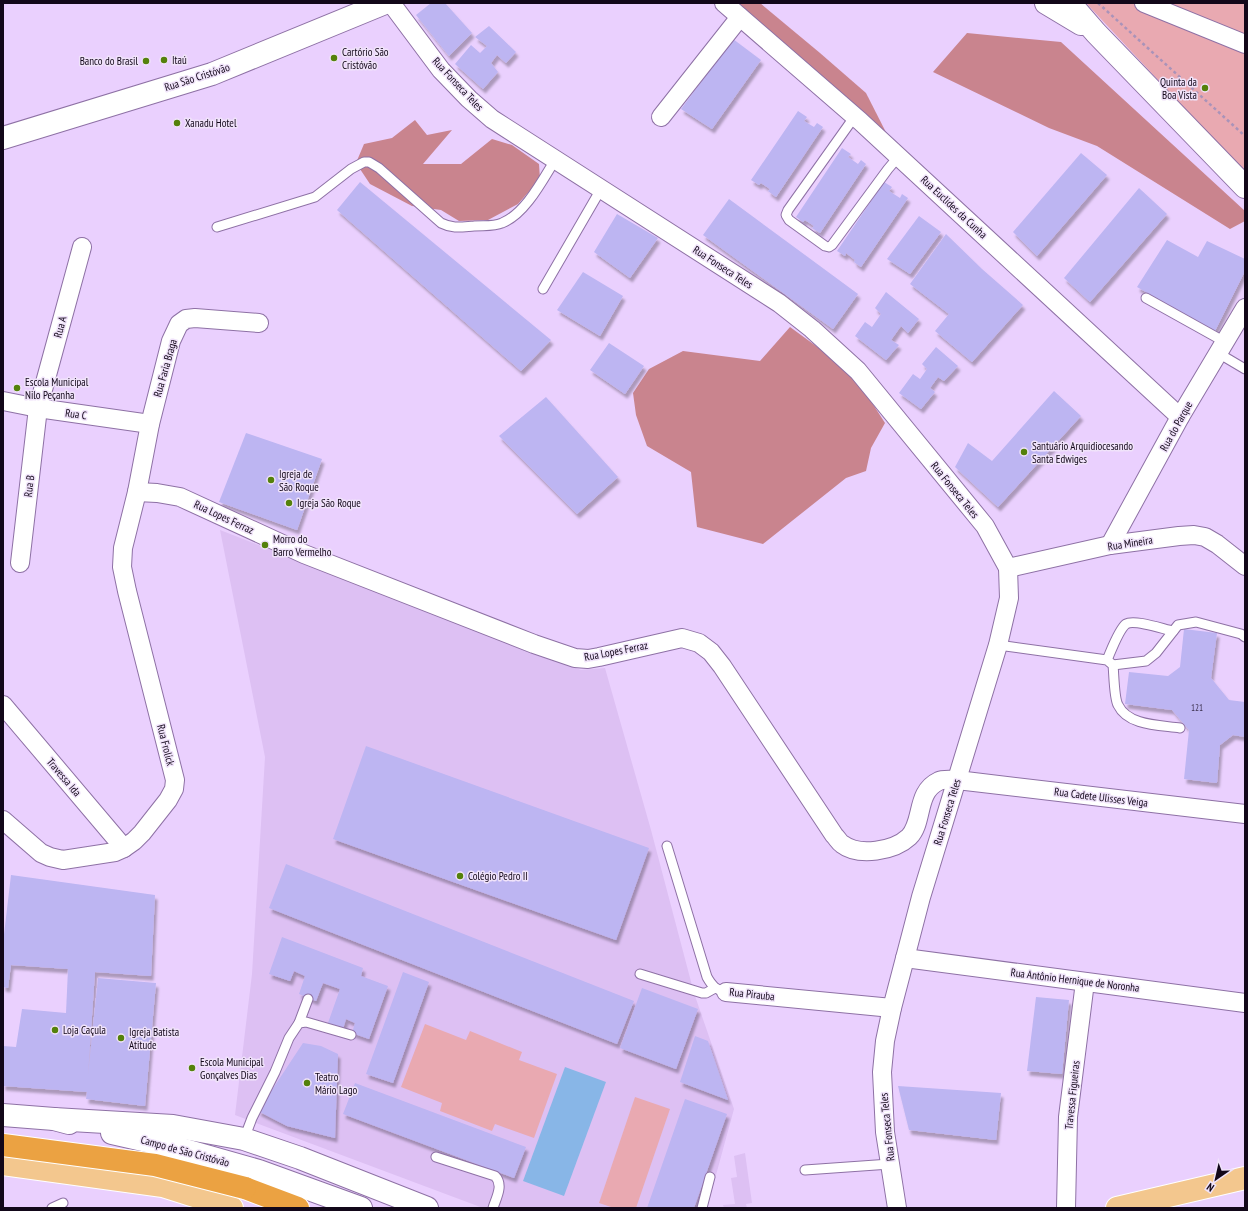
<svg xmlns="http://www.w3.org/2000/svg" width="1248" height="1211" viewBox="0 0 1248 1211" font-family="'PT Sans Narrow',sans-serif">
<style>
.built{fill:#ddc0f3}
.green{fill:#e9a9b1}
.forest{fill:#c9848e}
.water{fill:#88b6e7}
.building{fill:#bdb5f2;filter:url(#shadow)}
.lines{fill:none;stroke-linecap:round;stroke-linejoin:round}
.lane-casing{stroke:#8e71a5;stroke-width:11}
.street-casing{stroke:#8e71a5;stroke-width:20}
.secondary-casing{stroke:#8e71a5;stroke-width:24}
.primary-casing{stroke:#fff;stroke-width:24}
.highway-casing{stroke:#fff;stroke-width:24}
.path{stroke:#a993b9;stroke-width:2.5;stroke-dasharray:3 3;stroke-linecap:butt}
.lane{stroke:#fff;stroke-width:9}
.street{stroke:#fff;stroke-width:18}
.secondary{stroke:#fff;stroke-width:22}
.primary{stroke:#f3c78e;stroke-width:22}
.highway{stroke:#eba242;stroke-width:22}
.highway-bridge-casing{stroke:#fff;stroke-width:24;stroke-linecap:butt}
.highway-bridge{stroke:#eba242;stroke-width:22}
.poi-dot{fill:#54810b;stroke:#f0e3fa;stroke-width:1.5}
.labels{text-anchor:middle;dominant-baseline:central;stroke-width:3;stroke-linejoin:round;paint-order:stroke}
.number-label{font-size:9px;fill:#3d324f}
.poi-label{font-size:11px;fill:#120719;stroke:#f0e3fa;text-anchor:start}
.street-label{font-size:11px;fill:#120719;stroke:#f0e3fa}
</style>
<defs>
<filter id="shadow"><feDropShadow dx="2.5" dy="4.5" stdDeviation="1" flood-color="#0004"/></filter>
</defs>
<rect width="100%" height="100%" fill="#ead0fe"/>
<g class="built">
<polygon points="220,530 581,670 605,668 651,830 694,993 734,1109 707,1208 483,1208 235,1115 252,974 265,757"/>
<polygon points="745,1153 752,1203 746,1204 747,1208 724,1208 723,1205 735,1204 731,1178 737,1177 734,1156"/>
</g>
<g class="green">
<polygon points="1086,3 1245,3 1245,173"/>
<polygon points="425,1024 466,1040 470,1031 522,1052 519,1060 557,1074 534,1138 495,1124 492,1131 440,1111 442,1103 401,1087"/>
<polygon points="635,1097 670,1109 636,1208 614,1208 599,1203"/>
</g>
<g class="forest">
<polygon points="716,3 760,3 820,53 866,93 897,154"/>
<polygon points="967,33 1061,42 1245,211 1245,221 1230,229 1097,146 1049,128 933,72"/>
<polygon points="415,120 427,135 452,130 423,164 461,164 492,139 512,145 539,164 540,179 518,204 488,220 459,221 441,210 412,206 370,184 356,163 364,144 392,138"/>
<polygon points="790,327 853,373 885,423 871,448 866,471 846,478 763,544 697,527 691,472 647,446 636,415 633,393 649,369 683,351 760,361"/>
</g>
<polygon class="water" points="565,1067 606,1082 564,1196 523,1181"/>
<g class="building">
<polygon points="431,3 445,3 472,33 449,56 416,15"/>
<polygon points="489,26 516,52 506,63 497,55 491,63 498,72 483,89 455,64 471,45 480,53 487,46 475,37"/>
<polygon points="733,39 761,60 712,129 681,109"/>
<polygon points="798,111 807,117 804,121 814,127 817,123 823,127 776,197 768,191 770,189 761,183 759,185 751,180"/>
<polygon points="842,148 851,154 848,157 858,164 861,160 866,164 820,233 812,228 814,226 805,220 803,222 796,217"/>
<polygon points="1081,153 1107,175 1037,256 1013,232"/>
<polygon points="360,182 551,340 521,371 337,210"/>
<polygon points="884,182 892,187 889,191 900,198 902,194 908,198 861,267 854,262 855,260 846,253 845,256 837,251"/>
<polygon points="1139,188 1167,214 1090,302 1064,278"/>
<polygon points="729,199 858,294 833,329 703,235"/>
<polygon points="617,214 658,238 630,278 594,252"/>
<polygon points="919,216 941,232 910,274 887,259"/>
<polygon points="946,234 982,269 1023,305 972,362 935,331 949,314 910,284"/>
<polygon points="1167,240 1198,257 1207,241 1245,259 1245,271 1215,331 1137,287"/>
<polygon points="583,272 623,296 600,336 557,310"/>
<polygon points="886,292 919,319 908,333 901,326 891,340 899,345 886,360 855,336 865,322 872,327 881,314 875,308"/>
<polygon points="609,343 644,366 625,394 590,370"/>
<polygon points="936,347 958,366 944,381 938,377 930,388 935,392 921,409 899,393 913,374 920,379 927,369 922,364"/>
<polygon points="1054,391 1081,416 998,507 955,467 968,443 992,461"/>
<polygon points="546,397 618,477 577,514 499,436"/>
<polygon points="246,433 322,459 297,530 219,502"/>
<polygon points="1184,629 1217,633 1211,678 1229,700 1245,702 1245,737 1233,735 1220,745 1217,783 1184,779 1189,730 1172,710 1125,704 1129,672 1168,676 1180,667"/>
<polygon points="366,746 649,848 616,940 333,839"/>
<polygon points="286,864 634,1001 617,1044 269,908"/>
<polygon points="11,875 155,895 151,976 95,972 88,1075 98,978 156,983 145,1106 86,1099 87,1092 3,1086 3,1046 16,1047 22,1009 66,1013 68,969 11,965 8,988 3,987 3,943"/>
<polygon points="282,937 363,968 361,976 388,986 369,1039 352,1033 355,1023 346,1019 343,1029 328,1023 340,989 323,983 316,1001 299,994 305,976 294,971 290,981 269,974"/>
<polygon points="403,972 429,982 393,1083 366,1074"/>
<polygon points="642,988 698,1009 676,1069 620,1048"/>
<polygon points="1036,997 1069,1000 1062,1074 1027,1071"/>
<polygon points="695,1036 708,1041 728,1100 680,1082"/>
<polygon points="303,1043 321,1046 338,1054 335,1138 287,1126 258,1111"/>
<polygon points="355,1083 526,1147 514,1178 343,1114"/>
<polygon points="898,1086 1001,1093 996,1140 909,1130"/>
<polygon points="685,1099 727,1114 694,1208 647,1208"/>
</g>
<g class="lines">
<g class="lane-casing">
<g id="lane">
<polyline points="855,116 788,210 786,215 789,220 825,246 829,247 832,245 888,169 899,156"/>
<path d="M217,227L315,197L351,169L364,162H369L379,168L441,223C453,229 461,227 474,226C483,225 493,227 502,223C525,214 542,181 555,160"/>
<polyline points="543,289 601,189"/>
<polyline points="1146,298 1225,342"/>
<polyline points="1218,353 1245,369"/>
<path d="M998,645L1107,660L1113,665C1114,674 1114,698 1118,705C1128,726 1160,725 1180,728"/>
<path d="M1107,660C1111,651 1119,629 1126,624C1134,619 1163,629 1173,631"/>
<polyline points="1113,665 1146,661 1156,653 1178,625 1196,622 1241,634 1245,637"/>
<path d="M667,846L707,977C712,986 716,990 726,992"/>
<polyline points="640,974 702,993 706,993 715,988"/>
<polyline points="299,1023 308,999"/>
<polyline points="244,1139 252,1118 275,1072 289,1038 299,1023 306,1022 351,1035"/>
<path d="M436,1157L495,1176C504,1185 496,1198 493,1208"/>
<polyline points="805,1170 890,1164"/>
<polyline points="52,1208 63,1203"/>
<polyline points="702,1208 710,1177"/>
</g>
</g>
<g class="street-casing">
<g id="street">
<polyline points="391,3 441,70 469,99 492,119 779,303 812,329 858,371 985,526 1008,568 1009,598 998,645 921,897 892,1008 885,1041 882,1072 885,1132 897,1208"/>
<polyline points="724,3 860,121 1180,417"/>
<polyline points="1144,3 1245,44"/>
<polyline points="661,117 740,17"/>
<polyline points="3,401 38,408 150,424"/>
<path d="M137,492L157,493L180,497L304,554L534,644L575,658L588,659L599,657L682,638L699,643L711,652L722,666L834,835C837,838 839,842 842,844C859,857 894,851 909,837C924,822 915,792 939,781C943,779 952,780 957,780L1245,814"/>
<polyline points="1110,545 1180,417 1245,308"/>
<polyline points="20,563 38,408 82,247"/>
<polyline points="1008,568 1110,545 1179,536 1194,535 1205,537 1217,544 1245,566"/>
<polyline points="3,705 124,848"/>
<polyline points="3,820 41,853 50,857 63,860 115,852 124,848 134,841 142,833 168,800 174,789 175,780 127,591 122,567 123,548 137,492 150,424 171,341 179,324 186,319 195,318 259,323"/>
<polyline points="905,958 1245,1003"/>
<polyline points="726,992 892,1008"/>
<polyline points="1066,1208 1068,1117 1085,982"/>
</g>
</g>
<g class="secondary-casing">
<g id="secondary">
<polyline points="1046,3 1081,24"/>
<polyline points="1070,3 1096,33 1245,187"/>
<polyline points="3,138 212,74 385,3"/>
<polyline points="3,1115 54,1119 69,1123"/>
<polyline points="54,1119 173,1126 244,1139 300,1158 427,1208"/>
<polyline points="112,1133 178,1148 259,1171 361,1208"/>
</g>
</g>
<g class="primary-casing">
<g id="primary">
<polyline points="3,1164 163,1186 232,1208"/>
<polyline points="1117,1208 1245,1178"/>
</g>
</g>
<g class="highway-casing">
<polyline id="highway" points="245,1188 298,1208"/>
</g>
<polyline class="path" points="1098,3 1245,136"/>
<use href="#lane" class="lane"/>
<use href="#street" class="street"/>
<use href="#secondary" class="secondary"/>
<use href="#primary" class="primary"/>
<use href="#highway" class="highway"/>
<g class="highway-bridge-casing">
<polyline id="highway-bridge" points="3,1145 155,1165 245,1188"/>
</g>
<use href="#highway-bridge" class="highway-bridge"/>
</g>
<g class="poi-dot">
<circle cx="334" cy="58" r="4"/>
<circle cx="164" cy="60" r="4"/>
<circle cx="146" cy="61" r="4"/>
<circle cx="1205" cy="88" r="4"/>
<circle cx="177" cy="123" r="4"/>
<circle cx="17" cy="388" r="4"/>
<circle cx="1024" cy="452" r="4"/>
<circle cx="271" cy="480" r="4"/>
<circle cx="289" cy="503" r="4"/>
<circle cx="265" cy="545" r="4"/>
<circle cx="460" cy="876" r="4"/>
<circle cx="55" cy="1030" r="4"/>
<circle cx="121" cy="1038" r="4"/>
<circle cx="192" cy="1068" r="4"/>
<circle cx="307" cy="1083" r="4"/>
</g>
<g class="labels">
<g class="number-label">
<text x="1197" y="707">121</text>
</g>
<g class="poi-label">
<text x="342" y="52">Cartório São<tspan x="342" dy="13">Cristóvão</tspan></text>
<text x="172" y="60">Itaú</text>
<text x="138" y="61" text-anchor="end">Banco do Brasil</text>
<text x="1197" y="82" text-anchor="end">Quinta da<tspan x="1197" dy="13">Boa Vista</tspan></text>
<text x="185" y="123">Xanadu Hotel</text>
<text x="25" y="382">Escola Municipal<tspan x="25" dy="13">Nilo Peçanha</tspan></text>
<text x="1032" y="446">Santuário Arquidiocesando<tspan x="1032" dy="13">Santa Edwiges</tspan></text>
<text x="279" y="474">Igreja de<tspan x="279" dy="13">São Roque</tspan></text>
<text x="297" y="503">Igreja São Roque</text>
<text x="273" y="539">Morro do<tspan x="273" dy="13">Barro Vermelho</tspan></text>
<text x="468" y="876">Colégio Pedro II</text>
<text x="63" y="1030">Loja Caçula</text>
<text x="129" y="1032">Igreja Batista<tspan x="129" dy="13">Atitude</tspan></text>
<text x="200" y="1062">Escola Municipal<tspan x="200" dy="13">Gonçalves Dias</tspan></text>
<text x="315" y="1077">Teatro<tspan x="315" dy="13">Mário Lago</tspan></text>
</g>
<g class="street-label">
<text transform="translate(197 77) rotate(-18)">Rua São Cristóvão</text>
<text transform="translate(458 84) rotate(47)">Rua Fonseca Teles</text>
<text transform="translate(954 207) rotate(43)">Rua Euclides da Cunha</text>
<text transform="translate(723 267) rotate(33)">Rua Fonseca Teles</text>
<text transform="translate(60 327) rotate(-75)">Rua A</text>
<text transform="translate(165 368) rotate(-74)">Rua Faria Braga</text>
<text transform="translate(76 414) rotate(8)">Rua C</text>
<text transform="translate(1176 426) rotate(-61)">Rua do Parque</text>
<text transform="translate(29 486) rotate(-83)">Rua B</text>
<text transform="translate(955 490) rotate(51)">Rua Fonseca Teles</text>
<text transform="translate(224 517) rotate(25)">Rua Lopes Ferraz</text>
<text transform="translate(1130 543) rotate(-9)">Rua Mineira</text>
<text transform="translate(616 651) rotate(-11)">Rua Lopes Ferraz</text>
<text transform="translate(166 745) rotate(76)">Rua Frolick</text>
<text transform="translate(64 777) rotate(50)">Travessa Ida</text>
<text transform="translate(1101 797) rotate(7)">Rua Cadete Ulisses Veiga</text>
<text transform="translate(947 812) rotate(-73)">Rua Fonseca Teles</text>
<text transform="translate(1075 980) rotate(7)">Rua Antônio Hernique de Noronha</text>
<text transform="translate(752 994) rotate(6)">Rua Pirauba</text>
<text transform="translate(1072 1095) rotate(-84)">Travessa Figueiras</text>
<text transform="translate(887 1127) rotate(-96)">Rua Fonseca Teles</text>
<text transform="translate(185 1151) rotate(15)">Campo de São Cristóvão</text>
</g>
</g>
<rect width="1248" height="1211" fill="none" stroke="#120719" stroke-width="8"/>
<g transform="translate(1216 1179) rotate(214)" stroke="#f0e3fa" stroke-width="3" paint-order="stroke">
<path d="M0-3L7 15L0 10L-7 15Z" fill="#120719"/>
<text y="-6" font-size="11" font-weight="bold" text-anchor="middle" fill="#120719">N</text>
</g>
</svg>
